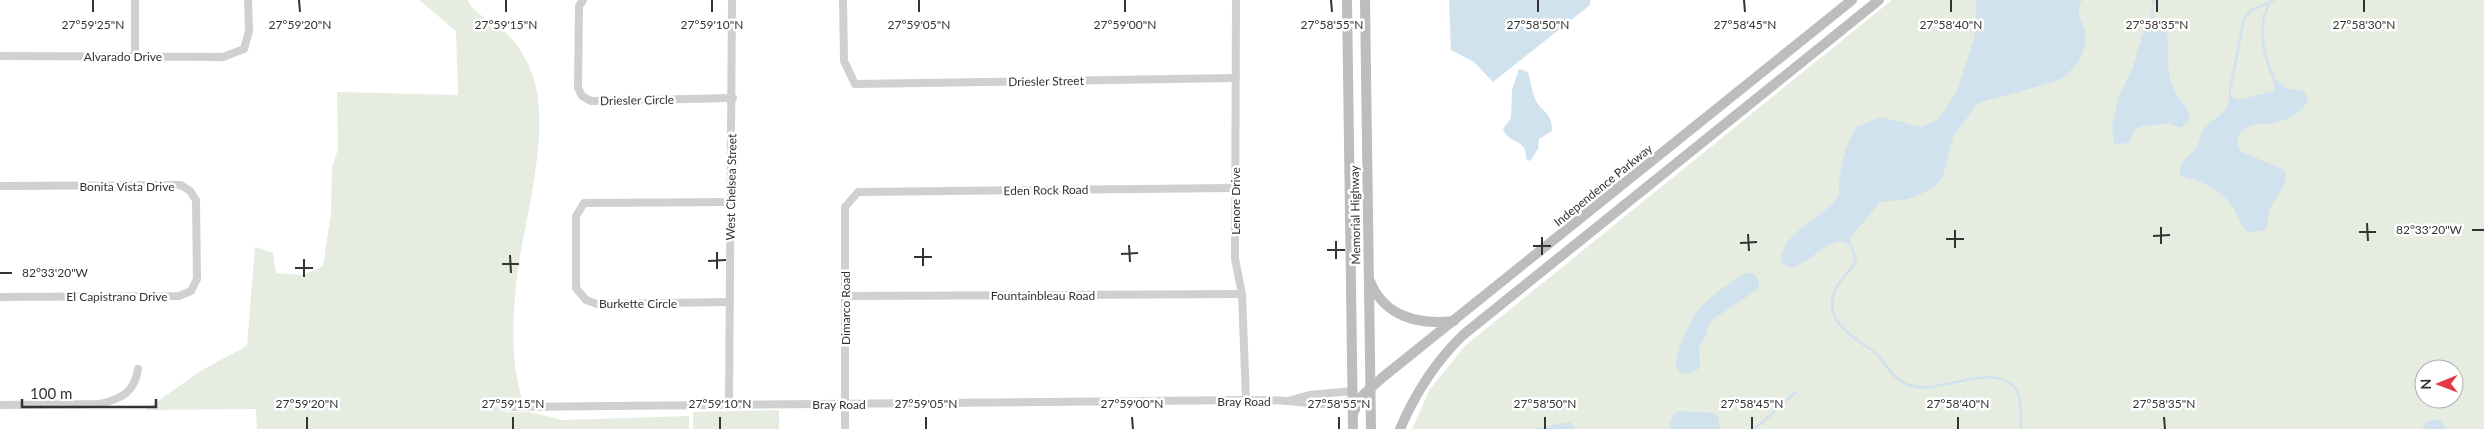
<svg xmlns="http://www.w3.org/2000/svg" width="2484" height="429" viewBox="0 0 2484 429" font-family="Lato,sans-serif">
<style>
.green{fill:#e6ecdf;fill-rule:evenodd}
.water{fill:#cfe2ee}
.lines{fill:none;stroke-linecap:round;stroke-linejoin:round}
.stream{stroke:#cfe2ee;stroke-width:2.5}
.minor{stroke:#d0d0d0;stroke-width:8}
.secondary{stroke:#bdbdbd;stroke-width:10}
.ticks{fill:none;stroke:#333;stroke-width:2}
.labels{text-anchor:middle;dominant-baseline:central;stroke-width:5;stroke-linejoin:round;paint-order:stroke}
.street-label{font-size:12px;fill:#333;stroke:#fff}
.ticks-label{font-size:12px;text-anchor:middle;fill:#333;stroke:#fff;stroke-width:5;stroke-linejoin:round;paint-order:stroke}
</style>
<rect width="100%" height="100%" fill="#fff"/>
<g class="green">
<path d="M419,0H468C474,15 490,19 502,29C519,44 531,65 536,87C546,132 531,199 522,245C515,281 511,328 515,365C516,378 520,390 523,403H505V412H530L562,420L689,416V429H257L256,409L145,410L202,370L247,346L255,247L273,253L276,273L303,275L323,266L331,213L332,168L338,149L337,92L458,95L456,31Z"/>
<path d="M1892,0H2484V429H1412L1430,389L1465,346ZM2424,369H2454V399H2424Z"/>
<polygon points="779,410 779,429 693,429 693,412"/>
</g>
<g class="water">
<polygon points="1449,0 1590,0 1590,5 1493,82 1474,62 1451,50"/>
<path d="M1976,0H2082C2074,11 2083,22 2085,33C2089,52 2073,73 2057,81L1978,103L1953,137L1943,177L1932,189L1908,199L1880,202L1850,238L1851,245C1849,245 1847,242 1845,242C1828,235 1805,271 1787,267L1781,261C1782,230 1826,219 1839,194C1838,173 1845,145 1856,127L1881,117L1922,127L1938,119L1957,91L1975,35Z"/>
<path d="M2152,2L2155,20L2167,30C2169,51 2165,69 2174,89C2178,99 2191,110 2190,120L2181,128L2167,123C2160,125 2140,125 2136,129C2132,132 2132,139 2129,143L2114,144L2112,126L2119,96L2132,70L2143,33L2151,22Z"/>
<path d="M1519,69L1528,72C1531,80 1531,89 1534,96C1539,112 1553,111 1552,131L1539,139L1538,149L1530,161L1526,159C1527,138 1509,145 1503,129L1511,118L1512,90Z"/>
<path d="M2273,77L2286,88L2304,91L2308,99C2305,113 2284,121 2270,124C2264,125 2257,123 2250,126C2240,129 2234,141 2240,151L2284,170C2291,183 2273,198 2269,211C2268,217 2269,224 2265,230L2248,232C2240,226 2238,214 2231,205C2219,188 2199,180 2180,176C2177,160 2192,156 2198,144C2200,140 2200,134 2203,129C2210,120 2222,117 2228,105C2230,99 2228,93 2231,86V96L2237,100L2275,91Z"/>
<path d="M1753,273L1759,281L1758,289L1713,319L1708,325L1706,335L1699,346L1700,365L1697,370L1688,374L1680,373L1675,365C1685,328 1693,308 1726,286C1736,279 1740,273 1753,273Z"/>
<polygon points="1679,411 1714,413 1718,416 1720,429 1671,429 1670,421 1674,414"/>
<polygon points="2439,419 2447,429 2422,429 2426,422"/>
<polygon points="1570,422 1576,429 1535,429"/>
</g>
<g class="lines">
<g class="stream">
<polyline points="2153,3 2154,0"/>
<path d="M2269,4C2257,28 2263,53 2273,77"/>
<polyline points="2231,86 2244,18 2252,10 2274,0"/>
<path d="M1851,245L1856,261C1852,270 1843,276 1838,285C1819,317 1849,335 1872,350C1885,359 1889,377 1906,384C1940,397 1977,365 2010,383C2023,390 2021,416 2021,429"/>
<polyline points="1755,429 1796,392"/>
</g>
<g class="minor">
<polyline points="135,0 135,56"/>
<polyline points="583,0 579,6 578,88 582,96 591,101 733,98"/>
<polyline points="843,0 844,61 855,84 1236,78"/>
<polyline points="1236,0 1235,259 1242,294 1246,400"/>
<polyline points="0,56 223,57 244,49 249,31 248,0"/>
<polyline points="0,186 181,185 190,191 196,200 197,279 191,291 179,296 0,297"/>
<polyline points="844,296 1242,294"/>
<polyline points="730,302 597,304 586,300 576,288 576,216 584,203 731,202"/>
<polyline points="1288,401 1309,395 1353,391"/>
<polyline points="729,404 732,0"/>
<path d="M0,405L100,404C121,399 135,392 138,369"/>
<path d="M510,407L1246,400C1259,400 1273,400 1286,401C1310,402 1333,409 1357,397"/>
<polyline points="845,429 845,207 858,192 1234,188"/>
</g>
<g class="secondary">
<polyline points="1347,0 1353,429"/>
<polyline points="1365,0 1371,429"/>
<path d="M1370,281C1384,317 1419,325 1454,321"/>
<polyline points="1353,413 1363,395 1383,377 1852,0"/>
<path d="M1400,429C1415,394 1435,362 1463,335L1879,0"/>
</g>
</g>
<path class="ticks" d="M93,0V12M299,0L300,12M506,0V12M712,0V12M919,0V12M1125,0V12M1331,0L1332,12M1538,0V12M1744,0L1745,12M1951,0V12M2157,0V12M2364,0V12M2367,223L2368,241M2161,227V244M1955,230V248M2472,230H2484M2359,232H2376M1748,234L1749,251M2153,236L2170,235M1542,237V255M1946,239H1964M1336,241V259M1740,243L1757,242M1129,245L1130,262M1533,246H1551M923,248V266M1327,250H1345M717,252V269M1121,254L1138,253M510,255L511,273M914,257H932M304,259V277M708,261L726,260M502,264H519M295,268H313M0,273H12M307,417V429M513,417V429M720,417V429M926,417V429M1132,417L1133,429M1339,417V429M1545,417V429M1752,417V429M1958,417V429M2164,417L2165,429"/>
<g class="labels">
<g class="street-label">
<text x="123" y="56">Alvarado Drive</text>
<text transform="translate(1046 81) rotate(-1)">Driesler Street</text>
<text transform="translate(637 100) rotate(-1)">Driesler Circle</text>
<text transform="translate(1603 185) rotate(-39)">Independence Parkway</text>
<text x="127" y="186">Bonita Vista Drive</text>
<text transform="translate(731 187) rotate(-89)">West Chelsea Street</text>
<text transform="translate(1046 190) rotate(-1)">Eden Rock Road</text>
<text transform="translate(1235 201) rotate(-90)">Lenore Drive</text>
<text transform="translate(1355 215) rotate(-91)">Memorial Highway</text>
<text x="1043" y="295">Fountainbleau Road</text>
<text x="117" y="296">El Capistrano Drive</text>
<text x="638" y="303">Burkette Circle</text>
<text transform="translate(845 308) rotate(-90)">Dimarco Road</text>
<text x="1244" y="401">Bray Road</text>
<text x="839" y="404">Bray Road</text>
</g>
</g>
<g class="ticks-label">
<text x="93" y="29">27°59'25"N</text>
<text x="300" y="29">27°59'20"N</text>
<text x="506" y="29">27°59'15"N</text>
<text x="712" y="29">27°59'10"N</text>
<text x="919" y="29">27°59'05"N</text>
<text x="1125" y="29">27°59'00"N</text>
<text x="1332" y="29">27°58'55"N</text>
<text x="1538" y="29">27°58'50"N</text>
<text x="1745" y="29">27°58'45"N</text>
<text x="1951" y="29">27°58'40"N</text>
<text x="2157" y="29">27°58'35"N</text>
<text x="2364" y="29">27°58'30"N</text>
<text x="2429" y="234">82°33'20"W</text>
<text x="55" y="277">82°33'20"W</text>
<text x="307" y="408">27°59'20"N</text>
<text x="513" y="408">27°59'15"N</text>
<text x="720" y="408">27°59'10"N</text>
<text x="926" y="408">27°59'05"N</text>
<text x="1132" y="408">27°59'00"N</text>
<text x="1339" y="408">27°58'55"N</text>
<text x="1545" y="408">27°58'50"N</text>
<text x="1752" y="408">27°58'45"N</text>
<text x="1958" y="408">27°58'40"N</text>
<text x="2164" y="408">27°58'35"N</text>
</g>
<g transform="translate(2439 384) rotate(269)"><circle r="24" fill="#ffffff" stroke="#adadad"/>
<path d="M0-4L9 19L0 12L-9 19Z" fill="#e63946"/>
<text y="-8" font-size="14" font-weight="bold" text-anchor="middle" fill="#333333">N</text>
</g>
<path d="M22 399v8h134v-8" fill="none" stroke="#333333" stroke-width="2.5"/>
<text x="30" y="399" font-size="15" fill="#333333" stroke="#ffffff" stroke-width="4" paint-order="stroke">100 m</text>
</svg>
